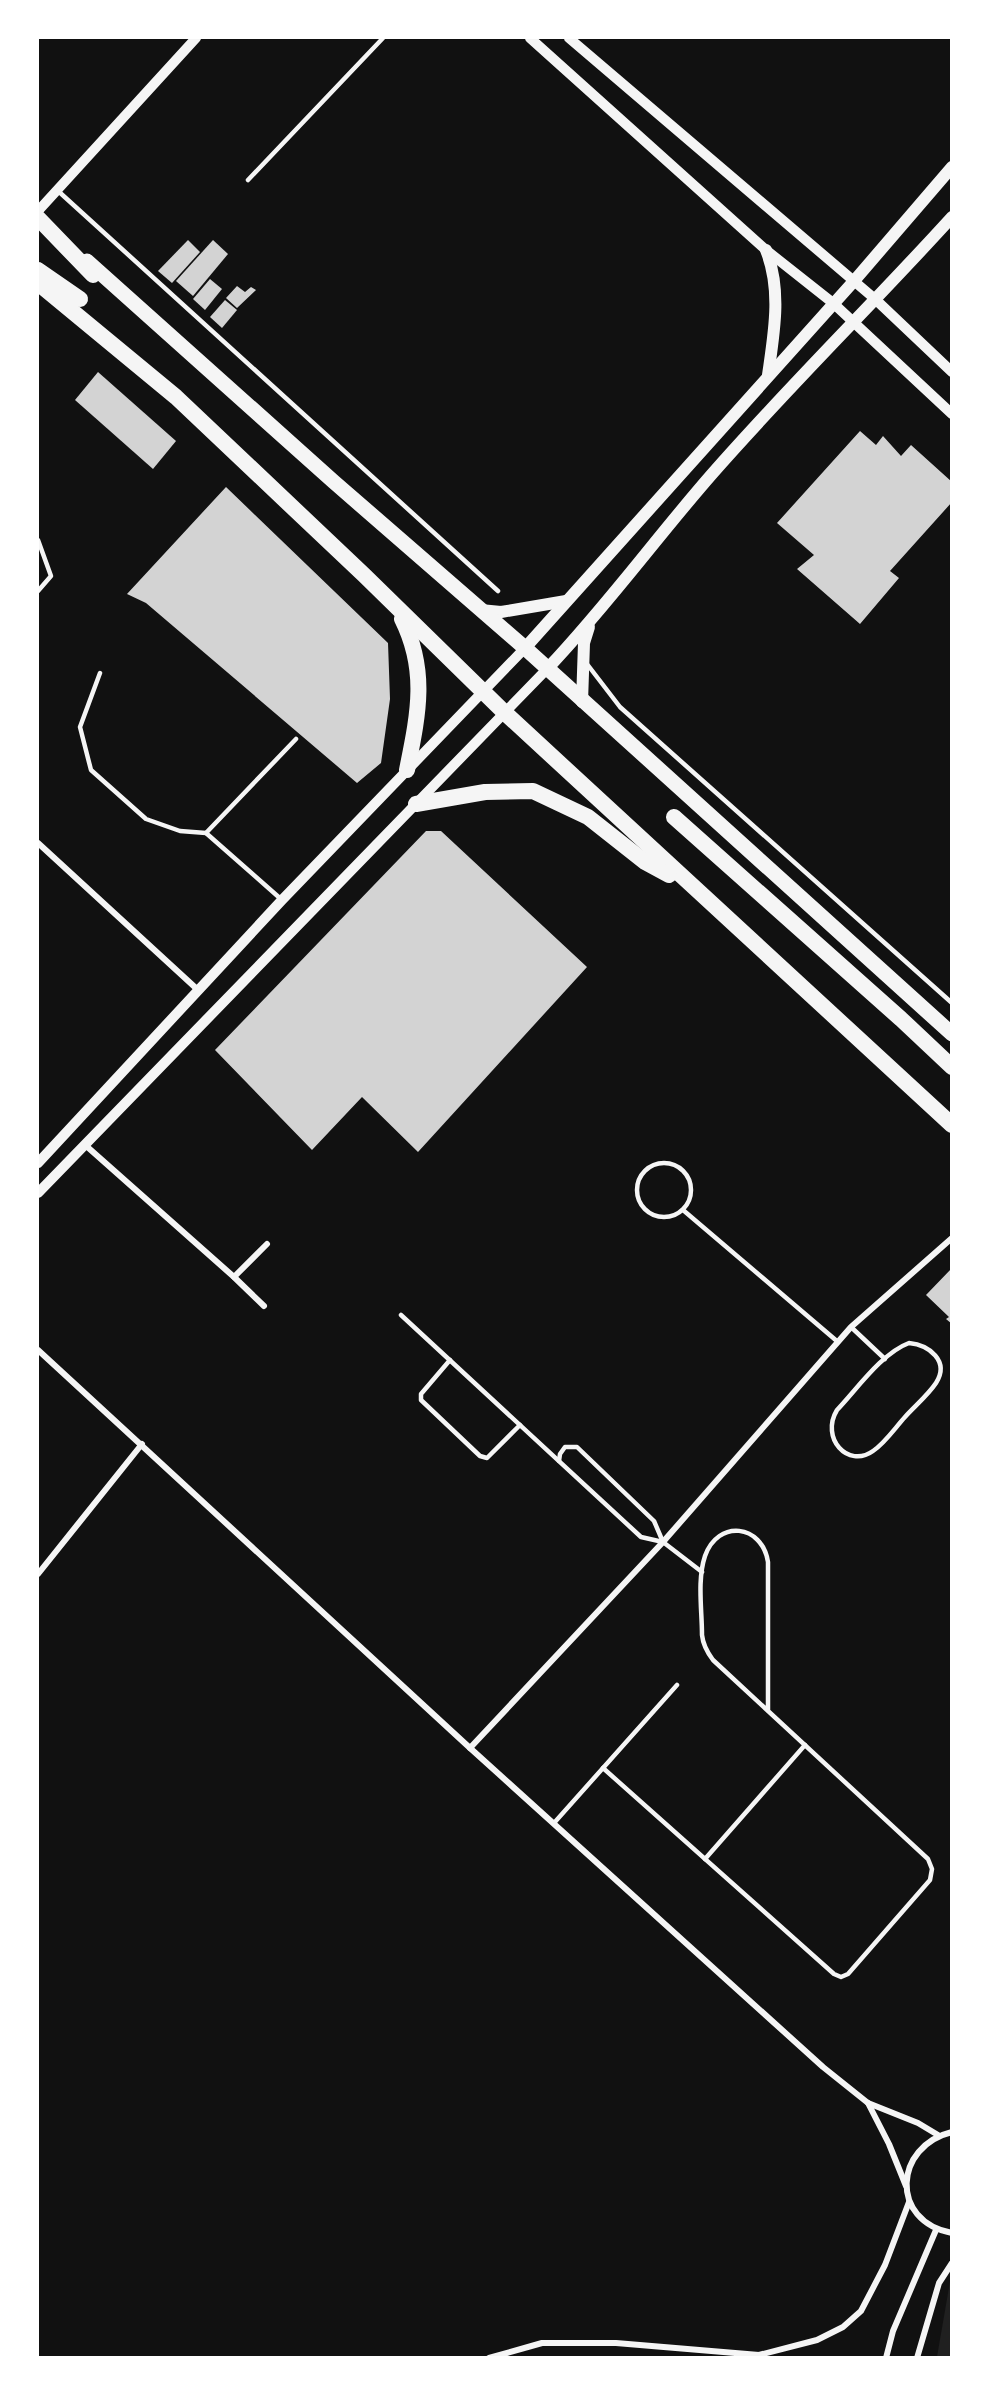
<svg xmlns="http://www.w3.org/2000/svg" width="989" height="2395" viewBox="0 0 989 2395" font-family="'Fira Sans Condensed',sans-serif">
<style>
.green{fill:#202020}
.building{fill:#d3d3d3}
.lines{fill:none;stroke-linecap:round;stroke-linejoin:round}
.service{stroke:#f5f5f5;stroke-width:4.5}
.minor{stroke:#f5f5f5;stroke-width:6}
.tertiary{stroke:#f5f5f5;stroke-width:10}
.secondary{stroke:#f5f5f5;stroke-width:12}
.primary{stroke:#f5f5f5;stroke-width:15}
.trunk{stroke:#f5f5f5;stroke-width:16}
</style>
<rect width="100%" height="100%" fill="#111"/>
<polygon class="green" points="951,2276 951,2357 937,2357"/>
<g class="building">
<polygon points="188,240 200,252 172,283 158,271"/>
<polygon points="213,240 228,254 193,296 176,281"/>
<polygon points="210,279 222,289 205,310 193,299"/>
<polygon points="237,286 245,292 251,287 256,290 237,308 226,298"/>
<polygon points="225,300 237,310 222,328 210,317"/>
<polygon points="98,372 176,441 153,469 75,400"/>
<polygon points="860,431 876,445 883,436 901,456 911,445 952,482 952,502 890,571 899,578 860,624 797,569 814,555 777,523"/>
<polygon points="226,487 388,643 390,699 381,763 357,783 146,603 127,594"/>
<polygon points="426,831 441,831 587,967 418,1152 362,1097 312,1150 215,1050"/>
<polygon points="952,1268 952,1324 946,1319 949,1317 926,1295"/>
</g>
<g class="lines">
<g class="service">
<polyline points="248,180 383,38"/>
<polyline points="57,190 498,591"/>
<polyline points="38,540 51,576 38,591"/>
<polyline points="587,664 620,707 952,1003"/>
<polyline points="100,673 80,727 91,770 146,819 180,831 206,833 282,900"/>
<polyline points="206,833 296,739"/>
<circle cx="664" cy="1190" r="27"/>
<polyline points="683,1210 838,1342"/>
<polyline points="401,1315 641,1537 663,1542"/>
<polyline points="851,1327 885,1359"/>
<path d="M909,1343C929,1345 950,1361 936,1383C928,1395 915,1406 905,1417C895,1428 885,1443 873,1451C848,1469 820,1438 837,1410C857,1389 882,1353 909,1343Z"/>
<polyline points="450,1360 421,1394 421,1400 480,1456 487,1458 520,1425"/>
<polyline points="559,1461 560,1454 565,1447 577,1447 654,1521 663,1542 702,1572"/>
<path d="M603,1768L834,1974L841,1977L848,1974L930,1880L932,1869L928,1859L713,1660C707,1652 703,1645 702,1635C702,1610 697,1580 705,1556C718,1519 762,1524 768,1562V1711"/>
<polyline points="554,1823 677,1685"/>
<polyline points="705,1859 805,1745"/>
</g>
<g class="minor">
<polyline points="38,843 198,990"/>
<polyline points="84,1144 234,1277 264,1306"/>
<polyline points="234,1277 267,1244"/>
<polyline points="38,1350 470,1748 823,2067 868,2103 918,2123 938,2135"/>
<polyline points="38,1574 142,1444"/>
<polyline points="470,1748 663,1542 851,1327 952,1238"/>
<polyline points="868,2103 889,2144 906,2186"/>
<path d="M952,2132C894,2146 889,2221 952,2233"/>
<polyline points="489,2358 542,2343 616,2343 759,2355 817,2340 843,2327 861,2311 885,2265 909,2202"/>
<polyline points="886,2358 893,2331 936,2230"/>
<polyline points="917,2358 939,2283 952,2263"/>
</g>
<g class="tertiary">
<polyline points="530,38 766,250 833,303 952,414"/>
<polyline points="569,38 875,299 952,372"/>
<polyline points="38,211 196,38"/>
<polyline points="38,1163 282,900 525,648"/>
<polyline points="38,1193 547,669"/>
</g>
<g class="secondary">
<path d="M766,250C782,290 774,333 768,375"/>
<polyline points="480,610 501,612 566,601"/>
<polyline points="525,648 854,281 952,167"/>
<path d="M547,669C606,607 656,538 712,474C789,386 873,304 952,217"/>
<polyline points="582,702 584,643 589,627"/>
</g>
<polyline class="primary" points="87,261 334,482 525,648 952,1034"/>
<g class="trunk">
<polyline points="38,218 93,275"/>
<polyline points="38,270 80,299"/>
<polyline points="38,283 176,397 364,575 504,712 952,1125"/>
<path d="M402,619C428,671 418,715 407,770"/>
<polyline points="416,804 485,792 533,791 588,817 645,862 669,875"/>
<polyline points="674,817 901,1019 952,1067"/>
</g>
</g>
<rect width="989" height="2395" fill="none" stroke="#ffffff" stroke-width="78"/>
</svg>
